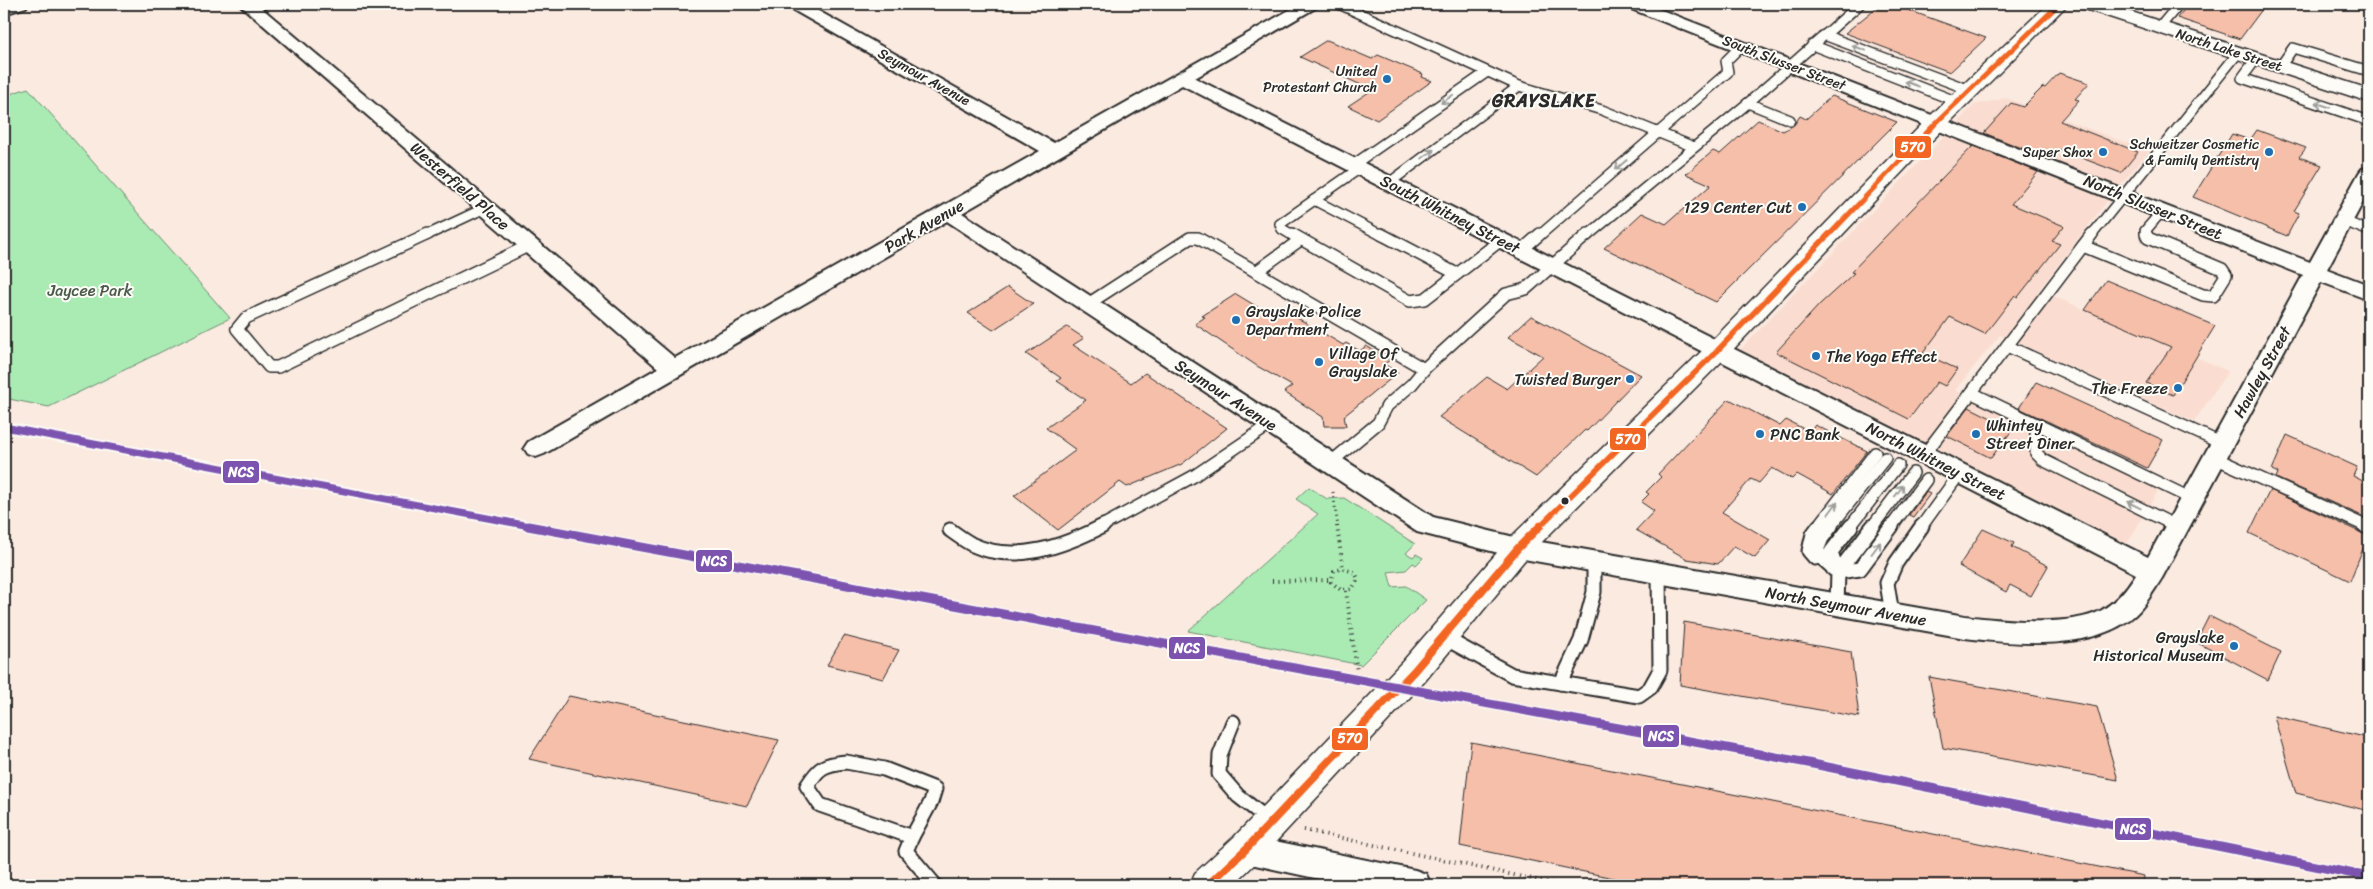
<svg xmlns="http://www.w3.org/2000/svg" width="2373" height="889" viewBox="0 0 2373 889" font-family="Sriracha,sans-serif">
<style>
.built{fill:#faddd0}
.green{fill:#aaebb4;stroke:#6a8b70}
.building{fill:#f6bfaa;stroke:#2b2b2b}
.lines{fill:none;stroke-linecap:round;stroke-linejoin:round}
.lane-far2-casing{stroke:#2b2b2b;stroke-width:12}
.lane-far1-casing{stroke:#2b2b2b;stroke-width:14}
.lane-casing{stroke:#2b2b2b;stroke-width:17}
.street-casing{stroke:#2b2b2b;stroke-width:4}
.secondary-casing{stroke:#2b2b2b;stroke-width:3}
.path-far1{stroke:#2b2b2b;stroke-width:3;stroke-dasharray:1 4;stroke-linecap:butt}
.path{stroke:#2b2b2b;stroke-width:4;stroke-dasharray:1 4.5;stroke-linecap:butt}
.lane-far2{stroke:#fdfcf7;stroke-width:9}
.lane-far1{stroke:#fdfcf7;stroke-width:11}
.lane{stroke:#fdfcf7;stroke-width:13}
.street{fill:#fdfcf7;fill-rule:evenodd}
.secondary{fill:#fdfcf7;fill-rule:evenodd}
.bus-1-far2-casing{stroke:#fdfcf7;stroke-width:8}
.bus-1-far1-casing{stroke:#fdfcf7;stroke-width:9}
.bus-1-casing{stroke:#fdfcf7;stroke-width:11}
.bus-1-far2{stroke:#f26522;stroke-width:5}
.bus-1-far1{stroke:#f26522;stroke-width:5.5}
.bus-1{stroke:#f26522;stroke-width:8}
.rail-1-far1-casing{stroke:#fdfcf7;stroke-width:11}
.rail-1-casing{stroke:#fdfcf7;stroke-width:12}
.rail-1-far1{stroke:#7c53af;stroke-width:7}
.rail-1{stroke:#7c53af;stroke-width:9}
.oneway{stroke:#9e9e9b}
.poi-dot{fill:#1f6fb2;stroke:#fdfcf7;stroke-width:2}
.bus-dot{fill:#2b2b2b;stroke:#fdfcf7;stroke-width:2}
.labels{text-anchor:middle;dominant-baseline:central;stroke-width:4;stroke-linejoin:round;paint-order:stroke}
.far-street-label{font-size:14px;fill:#2b2b2b;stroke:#fdfcf7}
.far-poi-label{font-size:14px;fill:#2b2b2b;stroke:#fdfcf7;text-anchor:end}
.street-label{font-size:16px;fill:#2b2b2b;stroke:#fdfcf7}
.poi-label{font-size:16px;fill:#2b2b2b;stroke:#fdfcf7;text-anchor:start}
.park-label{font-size:16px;fill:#4b5b4d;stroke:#fdfcf7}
.far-district-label{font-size:18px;font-weight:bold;letter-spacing:1px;fill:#2b2b2b;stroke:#fdfcf7}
.line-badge{stroke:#fdfcf7;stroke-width:2}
.badge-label{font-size:14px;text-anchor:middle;font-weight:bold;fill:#fff}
</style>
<rect width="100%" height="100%" fill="#fbeae0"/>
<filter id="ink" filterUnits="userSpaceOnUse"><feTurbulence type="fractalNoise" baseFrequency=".02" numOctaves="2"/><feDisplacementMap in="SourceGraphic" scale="10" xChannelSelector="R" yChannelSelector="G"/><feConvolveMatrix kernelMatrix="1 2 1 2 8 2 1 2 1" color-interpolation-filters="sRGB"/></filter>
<g filter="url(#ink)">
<polygon class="built" points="2006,98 2149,151 2105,204 2039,290 2228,371 2194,422 2000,335 1955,390 2159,489 2127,544 1740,350 1974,105"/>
<g class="green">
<polygon points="28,88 230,318 49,407 4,398 4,96"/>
<polygon points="1309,487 1327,499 1344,498 1415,544 1406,553 1413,557 1416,554 1423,558 1416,565 1413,563 1406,570 1388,572 1392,587 1406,586 1426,600 1361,665 1188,631 1318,514 1296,499"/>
</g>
<g class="building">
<polygon points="1881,4 1891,4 1986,38 1950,72 1845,33"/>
<polygon points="2189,4 2266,4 2240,39 2177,18"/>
<polygon points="1327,40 1372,59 1378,55 1423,74 1422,77 1432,81 1377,120 1348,106 1372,90 1300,57"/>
<polygon points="2059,73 2089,83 2075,99 2079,100 2060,121 2138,152 2121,173 2058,149 2049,159 1984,133 2011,103 2023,107 2043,87 2045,88"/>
<polygon points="1832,96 1897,122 1716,302 1604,248 1642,213 1666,224 1711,185 1686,174 1713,151 1720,154 1758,120 1783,131 1794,125 1800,116 1806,119"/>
<polygon points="2257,130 2306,148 2299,157 2322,165 2294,211 2299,213 2287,236 2193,197 2232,134 2250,140"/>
<polygon points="1973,146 2038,172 2011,204 2064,226 2052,241 2060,244 2018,297 2015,295 1985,334 1950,317 1923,353 1957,369 1945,386 1937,382 1909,419 1776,352 1820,304 1854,273 1851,272"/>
<polygon points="2106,280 2215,326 2173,395 2146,383 2171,347 2085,310"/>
<polygon points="1008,287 1033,304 993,330 968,313"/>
<polygon points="1236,294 1269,314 1275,309 1285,315 1289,313 1343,345 1346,343 1360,351 1366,346 1390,360 1384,364 1398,373 1344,416 1346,426 1324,426 1323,417 1284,392 1292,386 1257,366 1195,324 1205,317 1202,316"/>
<polygon points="1531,316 1641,375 1587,431 1585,430 1536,477 1439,417 1487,377 1507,389 1543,356 1508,337"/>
<polygon points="1067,327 1084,338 1073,345 1131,383 1145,373 1227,428 1182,464 1127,487 1120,482 1058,530 1014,496 1076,450 1046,428 1086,400 1057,381 1061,378 1026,354"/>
<polygon points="2036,382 2163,440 2147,468 2019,408"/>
<polygon points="1729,399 1780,426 1786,420 1810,432 1815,425 1867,451 1833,494 1797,474 1792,479 1772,468 1759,483 1751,479 1722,512 1770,540 1755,558 1734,546 1718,564 1687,559 1636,530 1654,511 1641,502 1649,494 1646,492 1661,477 1658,474"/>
<polygon points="1969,407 2013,429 1991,458 1947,436"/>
<polygon points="2287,435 2357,467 2353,476 2369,484 2369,519 2276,478 2278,473 2272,470"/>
<polygon points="2270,490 2368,536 2350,581 2249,533"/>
<polygon points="1926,492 1930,494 1913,517 1909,515"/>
<polygon points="1983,529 2014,543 2012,547 2048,566 2031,596 2010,585 2006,592 1959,566"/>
<polygon points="2209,616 2281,652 2268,680 2196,642"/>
<polygon points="1684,622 1851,652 1859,717 1680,685"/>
<polygon points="844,636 899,650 883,679 827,665"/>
<polygon points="1929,677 2097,707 2118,780 1943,748"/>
<polygon points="569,696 779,740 747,806 529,759"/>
<polygon points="2274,716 2369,738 2369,811 2296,793"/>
<polygon points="1471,742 2144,876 2143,885 1647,885 1460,846"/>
</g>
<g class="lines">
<g class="lane-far2-casing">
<g id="lane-far2">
<polyline points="1339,4 1519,86 1602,110 1694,147"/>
<polyline points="2117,13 2125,4"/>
<polyline points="2160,27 2179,4"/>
<polyline points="1824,35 1970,90"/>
<polyline points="1812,45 1958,102"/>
<polyline points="2256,59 2242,78 2369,121"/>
<polyline points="2280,67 2293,48 2369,71"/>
<polyline points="1748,103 1790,120"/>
<polyline points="1353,165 1487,72"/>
<polyline points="1389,183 1519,86"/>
<polyline points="1314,200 1383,236"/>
<polyline points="2344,221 2369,231"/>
<polyline points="425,236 485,208"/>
<polyline points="1294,236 1282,229 1280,224 1360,168"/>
<polyline points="1539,236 1728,72 1726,61 1741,46"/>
<polyline points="1587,236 1748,103 1860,4"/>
<polyline points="2091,236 2238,53"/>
<polyline points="2147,236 2145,231 2162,211"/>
</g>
</g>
<g class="lane-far1-casing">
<g id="lane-far1">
<polyline points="428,234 246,318 237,329 269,367 278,367 530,245"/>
<polyline points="1292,234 1410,301 1425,299 1501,240"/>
<polyline points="1381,234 1457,274"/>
<polyline points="2083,246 2203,295 2213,296 2226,275 2222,269 2148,238 2146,234"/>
<polyline points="1522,250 1540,234"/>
<polyline points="1256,272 1300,240"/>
<polyline points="1088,304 1190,238 1198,238 1424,369"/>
<polyline points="2007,346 2223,444"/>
<polyline points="1972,393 2192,499"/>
<polyline points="2036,424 2036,453 2043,460 2178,527"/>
<polyline points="1924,455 2092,234"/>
<polyline points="2215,458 2368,527"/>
<polyline points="1330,463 1378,423 1387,406 1412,384 1426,367 1506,294 1526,289 1588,234"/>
<polyline points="1100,527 1194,476 1271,424"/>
<polyline points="1818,527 1875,453"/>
<polyline points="1830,527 1885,458"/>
<polyline points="1850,527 1898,465"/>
<polyline points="1872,527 1913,473"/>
<polyline points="1891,527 1926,480"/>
<polyline points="1921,527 1960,473"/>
</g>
</g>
<g class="lane-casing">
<g id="lane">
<polyline points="1831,526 1822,538 1817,550 1823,559 1838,572 1860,569 1892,526"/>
<polyline points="2365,526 2369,528"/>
<path d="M950,530C957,535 965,541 973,545C1015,564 1064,546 1103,526"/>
<polyline points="1815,558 1809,551 1813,534 1819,526"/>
<polyline points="1833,569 1838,572 1837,604"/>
<polyline points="1837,570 1831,552 1851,526"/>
<polyline points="1838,572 1873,526"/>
<polyline points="1892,614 1887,583 1896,563 1922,526"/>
<polyline points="1443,637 1512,675 1639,696 1650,688 1660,670 1659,572"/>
<polyline points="1561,683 1581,640 1594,592 1594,561"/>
<polyline points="1233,722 1220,755 1219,774 1238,796 1270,821"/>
<path d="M846,762L884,769L935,789L931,802L912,837L820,805L807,786C819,767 824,764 846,762Z"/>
<polyline points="912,837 906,851 935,885"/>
</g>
</g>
<g class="street-casing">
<g id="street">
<polygon points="4,4 28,4 26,7 4,14"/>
<path d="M239,4H257L675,358L1040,151L788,7L786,4H806L1054,143L1300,4H1319L1317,7L1195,78L2148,557L2303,275L1626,7L1624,4H1646L2310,262L2359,173L2362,169L2369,167V191L2327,269L2369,285V300L2321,282L2162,578C2154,590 2146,605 2135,615C2093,652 2016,644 1965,638L1518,558L1417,532L947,221L544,454L536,457L528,454L524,448L528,442L658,368ZM1182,85L2136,574C2127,588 2117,601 2102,610C2070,628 2001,620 1965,616L1518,538L1433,517L962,213Z"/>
<polygon points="1246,835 1415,870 1426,874 1431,885 1347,885 1246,863 1235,859 1231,849 1235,839"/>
</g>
</g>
<g class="secondary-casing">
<g id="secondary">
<polygon points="2048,4 2068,4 1945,127 1727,356 1528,556 1425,681 1258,861 1233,885 1190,885 1195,873 1234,837 1403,661 1508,540 1709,344 1929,117"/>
<polygon points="2080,4 2107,4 2369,89 2369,102 2082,8"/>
</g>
</g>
<polyline class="path-far1" points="1333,492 1338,527"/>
<g class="path">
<polyline points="1337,526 1343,569"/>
<polygon points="1343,569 1355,572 1358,579 1352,589 1341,590 1331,582 1334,571"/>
<polyline points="1272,581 1331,580"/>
<polyline points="1346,591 1357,672"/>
<polyline points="1304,830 1560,885"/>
</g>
<use href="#lane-far2" class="lane-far2"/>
<use href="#lane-far1" class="lane-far1"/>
<use href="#lane" class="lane"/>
<use href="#street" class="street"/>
<use href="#secondary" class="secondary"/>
<g class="bus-1-far2-casing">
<polyline id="bus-1-far2" points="1828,236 1937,122 2059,4"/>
</g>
<g class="bus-1-far1-casing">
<polyline id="bus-1-far1" points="1539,527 1718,350 1829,234"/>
</g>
<g class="bus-1-casing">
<polyline id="bus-1" points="1208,885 1246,849 1414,671 1518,548 1540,526"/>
</g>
<use href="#bus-1-far2" class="bus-1-far2"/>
<use href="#bus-1-far1" class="bus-1-far1"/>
<use href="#bus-1" class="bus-1"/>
<g class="rail-1-far1-casing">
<polyline id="rail-1-far1" points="4,427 535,527"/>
</g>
<g class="rail-1-casing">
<polyline id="rail-1" points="528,526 1808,763 2369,877"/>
</g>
<use href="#rail-1-far1" class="rail-1-far1"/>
<use href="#rail-1" class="rail-1"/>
</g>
<defs><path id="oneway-shaft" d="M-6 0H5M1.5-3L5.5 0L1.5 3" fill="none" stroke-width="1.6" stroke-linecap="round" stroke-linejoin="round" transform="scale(1.25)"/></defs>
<g class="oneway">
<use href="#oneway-shaft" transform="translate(1859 48) rotate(-159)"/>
<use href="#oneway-shaft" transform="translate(1912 84) rotate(-159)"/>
<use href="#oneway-shaft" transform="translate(1447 99) rotate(145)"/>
<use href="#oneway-shaft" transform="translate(2323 105) rotate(-161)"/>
<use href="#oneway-shaft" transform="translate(1428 154) rotate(-37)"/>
<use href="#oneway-shaft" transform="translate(1621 165) rotate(139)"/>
<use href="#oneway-shaft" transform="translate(1899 491) rotate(-53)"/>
<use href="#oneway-shaft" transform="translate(2134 505) rotate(-154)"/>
<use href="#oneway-shaft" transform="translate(1833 508) rotate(-53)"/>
<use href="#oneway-shaft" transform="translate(1876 548) rotate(-53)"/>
</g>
</g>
<g class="poi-dot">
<circle cx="1387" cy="79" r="5"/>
<circle cx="2103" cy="152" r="5"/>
<circle cx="2269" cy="152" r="5"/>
<circle cx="1802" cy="207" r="5"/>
<circle cx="1236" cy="320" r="5"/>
<circle cx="1816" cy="356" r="5"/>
<circle cx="1319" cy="362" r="5"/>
<circle cx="1630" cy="379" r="5"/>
<circle cx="2178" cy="388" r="5"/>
<circle cx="1760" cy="434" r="5"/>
<circle cx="1976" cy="434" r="5"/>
<circle cx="2234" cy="646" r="5"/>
</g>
<circle class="bus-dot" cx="1565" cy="501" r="4.5"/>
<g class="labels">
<g class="far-street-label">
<text transform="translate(2229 50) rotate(18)">North Lake Street</text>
<text transform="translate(1784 63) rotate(21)">South Slusser Street</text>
<text transform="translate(924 77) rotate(29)">Seymour Avenue</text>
</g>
<g class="far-poi-label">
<text x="1377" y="71">United<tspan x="1377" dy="16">Protestant Church</tspan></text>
<text x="2259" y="144">Schweitzer Cosmetic<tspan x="2259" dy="16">&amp; Family Dentistry</tspan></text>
<text x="2093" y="152">Super Shox</text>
</g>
<g class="street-label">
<text transform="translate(460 186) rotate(41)">Westerfield Place</text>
<text transform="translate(2153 207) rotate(22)">North Slusser Street</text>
<text transform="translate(1450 214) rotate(27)">South Whitney Street</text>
<text transform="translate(924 226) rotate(-30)">Park Avenue</text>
<text transform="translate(2262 372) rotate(-61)">Hawley Street</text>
<text transform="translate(1226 395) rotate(33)">Seymour Avenue</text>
<text transform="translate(1936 461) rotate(27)">North Whitney Street</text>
<text transform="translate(1846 606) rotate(10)">North Seymour Avenue</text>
</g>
<g class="poi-label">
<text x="1792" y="207" text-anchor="end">129 Center Cut</text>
<text x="1246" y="311">Grayslake Police<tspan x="1246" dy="18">Department</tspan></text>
<text x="1329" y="353">Village Of<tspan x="1329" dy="18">Grayslake</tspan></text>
<text x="1826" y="356">The Yoga Effect</text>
<text x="1620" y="379" text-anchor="end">Twisted Burger</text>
<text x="2168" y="388" text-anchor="end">The Freeze</text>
<text x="1986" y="425">Whintey<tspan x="1986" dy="18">Street Diner</tspan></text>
<text x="1770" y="434">PNC Bank</text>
<text x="2224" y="637" text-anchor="end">Grayslake<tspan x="2224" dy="18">Historical Museum</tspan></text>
</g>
<g class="park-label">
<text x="90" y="290">Jaycee Park</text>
</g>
<g class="far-district-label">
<text x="1544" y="101">GRAYSLAKE</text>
</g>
</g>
<g class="line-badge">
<rect x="1894" y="135" width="38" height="24" rx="5" fill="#f26522"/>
<rect x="1609" y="427" width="38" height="24" rx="5" fill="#f26522"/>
<rect x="222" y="460" width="38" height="24" rx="5" fill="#7c53af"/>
<rect x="695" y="549" width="38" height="24" rx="5" fill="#7c53af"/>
<rect x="1168" y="636" width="38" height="24" rx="5" fill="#7c53af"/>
<rect x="1642" y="724" width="38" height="24" rx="5" fill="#7c53af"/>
<rect x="1331" y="727" width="38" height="24" rx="5" fill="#f26522"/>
<rect x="2114" y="817" width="38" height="24" rx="5" fill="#7c53af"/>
</g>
<g class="badge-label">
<text x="1913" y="152">570</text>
<text x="1628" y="444">570</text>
<text x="241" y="477">NCS</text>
<text x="714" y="566">NCS</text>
<text x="1187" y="653">NCS</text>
<text x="1661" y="741">NCS</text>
<text x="1350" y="743">570</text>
<text x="2133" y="834">NCS</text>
</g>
<rect width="2373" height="889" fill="none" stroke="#fdfcf7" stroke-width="20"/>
<rect x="10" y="10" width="2353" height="869" fill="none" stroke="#2b2b2b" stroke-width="2" filter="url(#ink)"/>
</svg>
